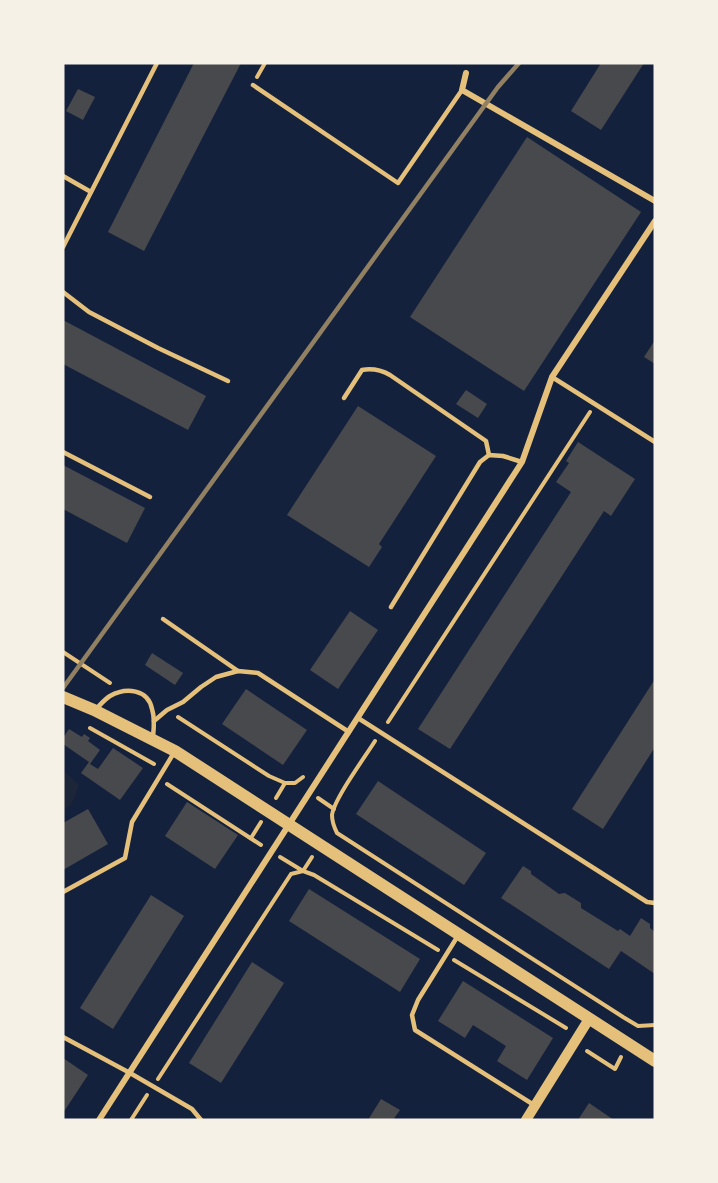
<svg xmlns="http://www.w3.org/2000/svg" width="718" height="1183" viewBox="0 0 718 1183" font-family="Ubuntu,sans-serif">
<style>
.green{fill:#1d2539}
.building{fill:#48494c}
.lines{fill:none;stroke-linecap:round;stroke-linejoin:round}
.path{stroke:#e5c07b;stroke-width:4}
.service{stroke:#e5c07b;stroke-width:4.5}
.minor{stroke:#e5c07b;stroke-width:6}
.tertiary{stroke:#e5c07b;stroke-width:10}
.secondary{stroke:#e5c07b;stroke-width:12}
.rail{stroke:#918062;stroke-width:4.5}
</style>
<rect width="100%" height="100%" fill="#14213d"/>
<polygon class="green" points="63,770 79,785 71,805 63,810"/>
<g class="building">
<polygon points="194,63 241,63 144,251 108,232"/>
<polygon points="601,63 644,63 601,130 571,111"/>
<polygon points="78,89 95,97 83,120 66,111"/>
<polygon points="527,137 641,212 524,391 410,317"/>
<polygon points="63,320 206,396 188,430 63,364"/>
<polygon points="655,340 655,364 644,357"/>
<polygon points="466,390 487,404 478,418 456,404"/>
<polygon points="358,406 436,456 379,544 382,547 369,567 287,515"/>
<polygon points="578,442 635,479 611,516 604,511 450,749 418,729 571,492 556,482 569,463 566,461"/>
<polygon points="63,465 145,508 127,543 63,509"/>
<polygon points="350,611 378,630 338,689 310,670"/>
<polygon points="152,653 183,673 175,685 145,665"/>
<polygon points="655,679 655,747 603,829 572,809"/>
<polygon points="246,689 307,730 283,765 222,724"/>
<polygon points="69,729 82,737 84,734 90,738 88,741 100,750 90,764 98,769 113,748 143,768 120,800 81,773 89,762 63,744 63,738"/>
<polygon points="378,781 486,853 464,885 356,814"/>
<polygon points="187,802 238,835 215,869 165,836"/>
<polygon points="88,809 108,844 63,870 63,823"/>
<polygon points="523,866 531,871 531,874 559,894 565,893 581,903 581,908 618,931 620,929 630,936 641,918 650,924 650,928 655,932 655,974 621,951 609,969 501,898"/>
<polygon points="309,889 420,959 400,992 289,921"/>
<polygon points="151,895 184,916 113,1029 80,1008"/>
<polygon points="252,962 284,983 221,1083 189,1063"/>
<polygon points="463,981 553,1038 527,1080 497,1061 506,1046 473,1025 465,1038 438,1021"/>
<polygon points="63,1058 88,1075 63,1113"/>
<polygon points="381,1099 400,1110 393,1120 368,1120"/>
<polygon points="589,1103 614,1120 578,1120"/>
</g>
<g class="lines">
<g class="path">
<polyline points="257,77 265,63"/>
<polyline points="63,652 110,683"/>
<polyline points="178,717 269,776 285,783 295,783 303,777"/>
<polyline points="388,722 590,412"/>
<polyline points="90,728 154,764"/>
<path d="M375,741C365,757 334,799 332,815C332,822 334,827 337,833L623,1017L638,1026L655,1025"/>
<polyline points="167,784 261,845"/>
<polyline points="276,798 285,783"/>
<polyline points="318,798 334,809"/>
<polyline points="251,838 261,822"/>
<polyline points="280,857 303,871 312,857"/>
<polyline points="454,960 566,1028"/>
<polyline points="587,1051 615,1069 621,1057"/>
<polyline points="158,1079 291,874 303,871 314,875 438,950"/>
<polyline points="131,1120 147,1095"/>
</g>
<g class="service">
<polyline points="253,85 398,183 462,90"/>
<polyline points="63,176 91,192"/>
<polyline points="63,247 157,63"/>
<polyline points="63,292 89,312 158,348 228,381"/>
<polyline points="552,377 655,442"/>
<path d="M344,398L362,370C373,368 381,370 390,375L486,441L489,455"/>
<polyline points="63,452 150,497"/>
<polyline points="391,607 480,462 489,455 503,456 522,462"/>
<polyline points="163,619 238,671"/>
<path d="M96,709C100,705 105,699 110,696C126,687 148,689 152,709C155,718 154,728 153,737"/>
<polyline points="358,718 647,902 655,903"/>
<polyline points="154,721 167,710 183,702 201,687 216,677 238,671 258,673 349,732"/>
<polyline points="63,892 125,858 132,822 175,751"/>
<polyline points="459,934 418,1000 412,1015 415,1030 534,1105"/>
<polyline points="63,1037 130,1073 192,1109 201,1120"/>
</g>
<g class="minor">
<polyline points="466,73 462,90 655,201"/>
<polyline points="99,1120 522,462 552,377 655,221"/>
</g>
<polyline class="tertiary" points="526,1120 589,1019"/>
<polyline class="secondary" points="63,697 94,710 175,751 655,1061"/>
<polyline class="rail" points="63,688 498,87 519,63"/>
</g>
<rect width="718" height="1183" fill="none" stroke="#f6f1e7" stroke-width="129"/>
</svg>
